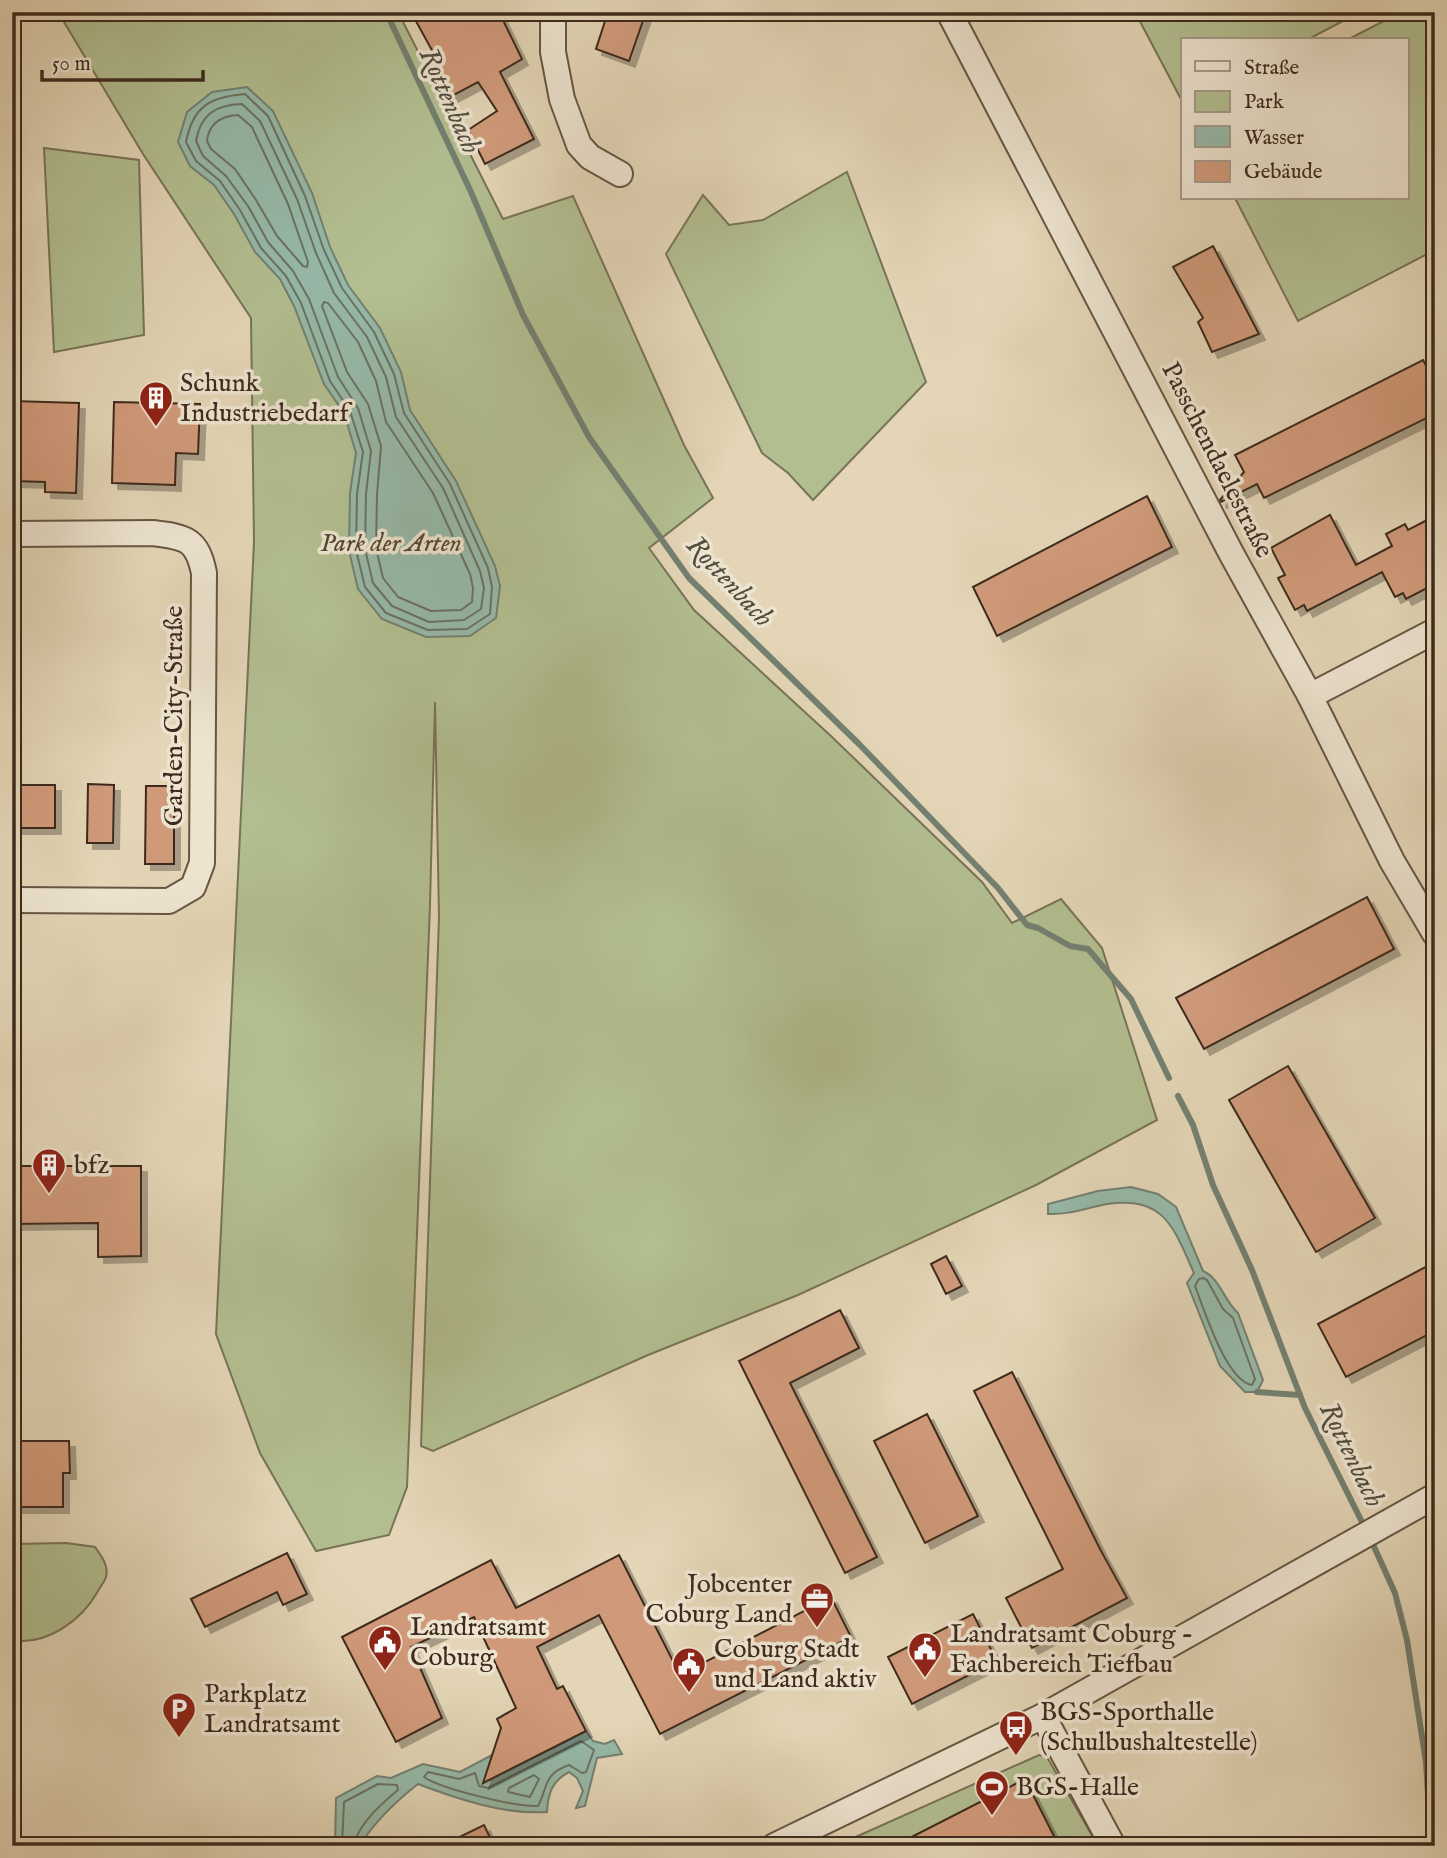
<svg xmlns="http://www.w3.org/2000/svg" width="1447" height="1858" viewBox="0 0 1447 1858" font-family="'IM FELL English',serif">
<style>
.green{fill:#b2be90;stroke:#787457;stroke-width:2}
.water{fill:#96b9a8;stroke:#738071;stroke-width:2}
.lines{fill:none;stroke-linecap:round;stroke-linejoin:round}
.shore{stroke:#6a7263;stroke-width:2}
.stream{stroke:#738071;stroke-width:6}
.building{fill:#d09a7a;stroke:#3e2b1e;stroke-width:2;filter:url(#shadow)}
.street-casing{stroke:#675644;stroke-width:28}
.street{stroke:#ede4d0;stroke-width:24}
.labels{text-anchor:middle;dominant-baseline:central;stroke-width:7;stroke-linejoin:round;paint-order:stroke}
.poi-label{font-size:26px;fill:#3e2b1e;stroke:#ede4d0;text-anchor:start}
.street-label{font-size:26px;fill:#3e2b1e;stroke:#ede4d0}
.park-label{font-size:26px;font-style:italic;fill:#554835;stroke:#ede4d0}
.water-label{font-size:28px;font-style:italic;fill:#544e40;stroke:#ede4d0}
</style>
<defs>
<filter id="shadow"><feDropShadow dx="6" dy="6" stdDeviation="0" flood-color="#0004"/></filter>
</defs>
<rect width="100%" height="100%" fill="#e3d5b6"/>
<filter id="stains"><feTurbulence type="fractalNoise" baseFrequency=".00286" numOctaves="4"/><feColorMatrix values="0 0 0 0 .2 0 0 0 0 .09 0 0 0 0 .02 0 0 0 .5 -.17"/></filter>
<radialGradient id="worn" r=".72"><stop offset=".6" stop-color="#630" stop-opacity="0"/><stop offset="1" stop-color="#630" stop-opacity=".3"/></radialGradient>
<g class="green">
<polygon points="58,12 398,12 503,219 573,196 684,445 713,498 649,548 694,610 832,737 982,882 1012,923 1061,899 1102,948 1157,1120 1036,1185 798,1295 648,1355 433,1451 421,1446 439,917 435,702 430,905 407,1487 389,1535 316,1551 260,1453 216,1334 254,542 251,318 143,154"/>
<polygon points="1135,12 1360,12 1307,40 1183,40 1183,103"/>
<polygon points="1401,12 1435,12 1435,250 1298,321 1235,198 1407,198 1407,40 1347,40"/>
<polygon points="44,148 139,160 144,335 54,352"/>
<polygon points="847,172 926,382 813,500 788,473 762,453 666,254 703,195 729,225 763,220"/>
<path d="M66,1543L95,1547C101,1556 109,1565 106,1577C105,1581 100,1587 98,1591C82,1620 47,1646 12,1640V1544Z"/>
<polygon points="1039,1755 1047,1757 1098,1846 840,1844"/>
</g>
<g class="water">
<polygon points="247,87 273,111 312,193 330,247 348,285 380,328 401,372 410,410 456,481 495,566 500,586 496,618 470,636 426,637 382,619 358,589 349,551 350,493 356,453 344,413 324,384 294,306 280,279 255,252 234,214 214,185 190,166 178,142 187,112 212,92"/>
<path d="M1131,1187L1158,1194L1176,1207L1203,1271C1220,1278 1224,1301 1238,1313L1263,1380L1257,1392H1245L1220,1366L1187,1283L1194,1273C1174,1229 1165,1195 1107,1204C1086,1208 1069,1215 1048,1214V1204L1098,1191Z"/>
<path d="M586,1731L593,1741L605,1744L614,1740L622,1754L597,1758L585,1806L576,1808L583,1791L577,1778L569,1772C552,1781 548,1793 547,1812C504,1815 458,1799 418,1784C395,1802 376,1820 360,1845L335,1846L336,1798L377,1776L391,1778L423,1764L460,1772L492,1755L484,1783Z"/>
</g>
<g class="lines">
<g class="shore">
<path d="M245,94L268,116L305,196L324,250L342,288L374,332L394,374L404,413L450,484L488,568L492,587L490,614L467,629L428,630L386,613L365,587L356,550L357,494L363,452L350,411L330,381L301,303L286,276L261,248L240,210L220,181L196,161L186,142C193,106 210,97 245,94Z"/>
<path d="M242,104L260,121L297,199L316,253L334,293L367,337L386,377L396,417L443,488L480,571L484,588L481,609L464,620L429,622L392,606L373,583L365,549L366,494L371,451L358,408L338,377L309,299L293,271L268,242L248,206L226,176L203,156L196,141C201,114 215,105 242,104Z"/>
<path d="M238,115L252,127L288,204L308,262L307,267L303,266L277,236L256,200L235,169L211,149L207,141C209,123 221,116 238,115Z"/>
<polygon points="324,302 328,303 358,342 376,381 386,422 433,493 470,574 473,588 472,602 461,610 431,611 398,597 383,578 376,548 377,495 381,446 368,404 347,372 322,306"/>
<path d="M1203,1278L1207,1280L1223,1309L1233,1318L1255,1379L1252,1385C1226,1381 1204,1309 1195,1286L1199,1279Z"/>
<path d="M581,1741L594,1750L586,1772L582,1773L569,1765C543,1774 548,1787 538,1806C516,1807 441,1789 424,1777L428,1772L459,1779L475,1773L479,1786L488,1788Z"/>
<polygon points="534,1775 539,1779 530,1797 508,1792 509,1788"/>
<path d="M342,1846L344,1802L378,1784L397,1785L398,1790C382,1803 357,1825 354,1846"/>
</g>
<g class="stream">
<polyline points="386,12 471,192 523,315 589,437 689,578 859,744 998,888 1027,925 1038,928 1070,946 1088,949 1131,999 1169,1078"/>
<polyline points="1178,1096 1193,1125 1213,1185 1252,1270 1305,1408 1366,1530"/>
<polyline points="1257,1392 1300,1395"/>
<polyline points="1371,1540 1395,1593 1407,1640 1426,1762 1431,1846"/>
</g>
</g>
<g class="building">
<polygon points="411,12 499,12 522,59 500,72 534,139 485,164 468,130 497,111 478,82 452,96 432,55 434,54"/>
<polygon points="608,12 646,12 629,61 596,49"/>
<polygon points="1213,246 1259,334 1212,352 1198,322 1203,318 1173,267"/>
<polygon points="1423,360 1435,382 1435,414 1264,498 1257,484 1221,502 1220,500 1244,472 1235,455"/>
<polygon points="12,401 79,403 76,493 45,492 45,482 12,481"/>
<polygon points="114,402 200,404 198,454 176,453 175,485 112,483"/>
<polygon points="1147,496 1172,547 997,636 973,587"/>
<polygon points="1330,515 1356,565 1392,546 1386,534 1405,524 1408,530 1435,516 1435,584 1406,599 1403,593 1395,597 1382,572 1307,611 1304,605 1295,610 1278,578 1285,575 1271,548"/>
<polygon points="88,784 114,785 113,843 87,843"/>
<rect x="12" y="785" width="43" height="43"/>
<polygon points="146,786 174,786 174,864 145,864"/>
<polygon points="1367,897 1394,949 1204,1049 1176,998"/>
<polygon points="1288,1066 1375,1218 1316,1252 1229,1100"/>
<polygon points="12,1166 141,1166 141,1256 98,1257 98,1223 12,1224"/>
<polygon points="946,1256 962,1286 946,1294 931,1264"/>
<polygon points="1435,1262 1435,1331 1346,1377 1318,1324"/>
<polygon points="840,1310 859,1348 790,1383 877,1557 845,1573 739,1361"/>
<polygon points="1012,1372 1100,1549 1127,1598 1032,1648 1006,1598 1063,1569 974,1391"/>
<polygon points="927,1414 978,1516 925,1543 874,1441"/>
<polygon points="12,1441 69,1441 70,1473 63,1473 63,1507 12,1507"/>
<polygon points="287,1553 307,1594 283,1605 277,1592 205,1627 191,1599"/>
<polygon points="619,1555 680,1675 831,1597 851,1637 660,1734 599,1615 537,1647 557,1689 563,1686 586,1731 483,1783 501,1728 497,1719 516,1708 474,1617 411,1647 442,1718 396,1742 342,1637 491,1560 516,1608"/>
<polygon points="973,1614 997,1661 912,1704 888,1657"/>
<polygon points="1025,1779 1059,1846 894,1846"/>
<polygon points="484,1825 494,1846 441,1846"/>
</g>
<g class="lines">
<g class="street-casing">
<g id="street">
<polyline points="553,12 553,52 562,99 579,145 590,157 620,174"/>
<polyline points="949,12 1231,553 1310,696 1392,861 1435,934"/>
<path d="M12,534L153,533C186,537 197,539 204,573L202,863L193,887L169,901L12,900"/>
<polyline points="1310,696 1435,631"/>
<polyline points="1043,1716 1113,1846"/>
<polyline points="774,1846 1043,1716 1435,1496"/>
</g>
</g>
<use href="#street" class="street"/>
</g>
<defs>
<g id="building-pin" transform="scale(1.75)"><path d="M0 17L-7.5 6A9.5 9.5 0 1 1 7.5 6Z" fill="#8f2418" stroke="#ede4d0"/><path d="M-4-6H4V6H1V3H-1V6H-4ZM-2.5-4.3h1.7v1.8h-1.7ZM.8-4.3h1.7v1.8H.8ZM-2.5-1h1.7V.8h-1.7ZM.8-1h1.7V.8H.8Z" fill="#fff"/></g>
<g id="office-pin" transform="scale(1.75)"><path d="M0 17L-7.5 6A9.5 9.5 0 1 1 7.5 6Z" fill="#8f2418" stroke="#ede4d0"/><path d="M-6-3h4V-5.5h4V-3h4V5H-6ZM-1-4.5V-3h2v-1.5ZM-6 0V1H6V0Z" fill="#fff"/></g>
<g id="civic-pin" transform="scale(1.75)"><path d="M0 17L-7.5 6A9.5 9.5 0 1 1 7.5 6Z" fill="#8f2418" stroke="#ede4d0"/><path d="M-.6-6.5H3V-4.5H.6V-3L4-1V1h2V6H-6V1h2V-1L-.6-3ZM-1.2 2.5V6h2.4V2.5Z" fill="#fff"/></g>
<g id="parking-pin" transform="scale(1.75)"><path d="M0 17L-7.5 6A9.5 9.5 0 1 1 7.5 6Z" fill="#8f2418" stroke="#ede4d0"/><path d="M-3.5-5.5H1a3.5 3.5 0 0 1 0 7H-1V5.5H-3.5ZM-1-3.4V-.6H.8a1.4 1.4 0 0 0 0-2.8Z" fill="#fff"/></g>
<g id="bus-pin" transform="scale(1.75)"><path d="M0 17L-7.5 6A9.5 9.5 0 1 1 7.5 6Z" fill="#8f2418" stroke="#ede4d0"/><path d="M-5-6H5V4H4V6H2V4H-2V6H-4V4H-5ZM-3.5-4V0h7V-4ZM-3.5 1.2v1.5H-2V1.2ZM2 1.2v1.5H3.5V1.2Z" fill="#fff"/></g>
<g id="stadium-pin" transform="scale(1.75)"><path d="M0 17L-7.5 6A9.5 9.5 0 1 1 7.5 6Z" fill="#8f2418" stroke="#ede4d0"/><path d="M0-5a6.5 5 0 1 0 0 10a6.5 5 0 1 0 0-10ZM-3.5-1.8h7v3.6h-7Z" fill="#fff"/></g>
</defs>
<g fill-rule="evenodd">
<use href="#building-pin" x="156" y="398"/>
<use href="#building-pin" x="49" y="1165"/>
<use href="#office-pin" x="817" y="1599"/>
<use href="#civic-pin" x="385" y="1642"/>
<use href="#civic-pin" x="925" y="1649"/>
<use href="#civic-pin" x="689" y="1664"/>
<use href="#parking-pin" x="179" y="1709"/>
<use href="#bus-pin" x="1016" y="1727"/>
<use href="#stadium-pin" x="992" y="1787"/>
</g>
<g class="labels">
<g class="poi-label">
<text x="180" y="383">Schunk<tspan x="180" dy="30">Industriebedarf</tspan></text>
<text x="74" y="1165">bfz</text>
<text x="792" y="1584" text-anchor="end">Jobcenter<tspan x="792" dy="30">Coburg Land</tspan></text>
<text x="410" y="1627">Landratsamt<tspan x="410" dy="30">Coburg</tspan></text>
<text x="950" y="1634">Landratsamt Coburg -<tspan x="950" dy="30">Fachbereich Tiefbau</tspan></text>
<text x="714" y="1649">Coburg Stadt<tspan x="714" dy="30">und Land aktiv</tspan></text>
<text x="204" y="1694">Parkplatz<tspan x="204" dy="30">Landratsamt</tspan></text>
<text x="1040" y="1712">BGS-Sporthalle<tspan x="1040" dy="30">(Schulbushaltestelle)</tspan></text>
<text x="1016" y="1787">BGS-Halle</text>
</g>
<g class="street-label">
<text transform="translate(1217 460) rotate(63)">Passchendaelestraße</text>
<text transform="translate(174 716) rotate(-90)">Garden-City-Straße</text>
</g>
<g class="park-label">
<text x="391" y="543">Park der Arten</text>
</g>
<g class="water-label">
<text transform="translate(449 101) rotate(66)">Rottenbach</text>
<text transform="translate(729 582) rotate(47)">Rottenbach</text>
<text transform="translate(1351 1455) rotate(64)">Rottenbach</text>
</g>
</g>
<rect width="1447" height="1858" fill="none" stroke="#e3d5b6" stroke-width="42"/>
<rect x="14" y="14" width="1419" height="1830" fill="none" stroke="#3e2b1e" stroke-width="3.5"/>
<rect x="21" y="21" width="1405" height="1816" fill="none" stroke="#3e2b1e" stroke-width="2"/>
<rect x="1181" y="38" width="228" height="161" fill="#ede4d0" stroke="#a79a89" stroke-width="2"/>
<rect x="1195" y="61" width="35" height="10" fill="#ede4d0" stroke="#a79a89" stroke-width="2"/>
<text x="1244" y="74" font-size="21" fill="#3e2b1e">Straße</text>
<rect x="1195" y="91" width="35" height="21" fill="#b2be90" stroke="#a79a89" stroke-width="2"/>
<text x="1244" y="108" font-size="21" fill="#3e2b1e">Park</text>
<rect x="1195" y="126" width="35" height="21" fill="#96b9a8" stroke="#a79a89" stroke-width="2"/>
<text x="1244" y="144" font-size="21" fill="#3e2b1e">Wasser</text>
<rect x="1195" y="161" width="35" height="21" fill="#d09a7a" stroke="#a79a89" stroke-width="2"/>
<text x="1244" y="178" font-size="21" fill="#3e2b1e">Gebäude</text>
<path d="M42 70v10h161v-10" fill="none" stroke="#3e2b1e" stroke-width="3.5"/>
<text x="52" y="70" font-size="21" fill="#3e2b1e" stroke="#ede4d0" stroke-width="5" paint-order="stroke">50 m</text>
<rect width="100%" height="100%" filter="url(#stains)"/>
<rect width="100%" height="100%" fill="url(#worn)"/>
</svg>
